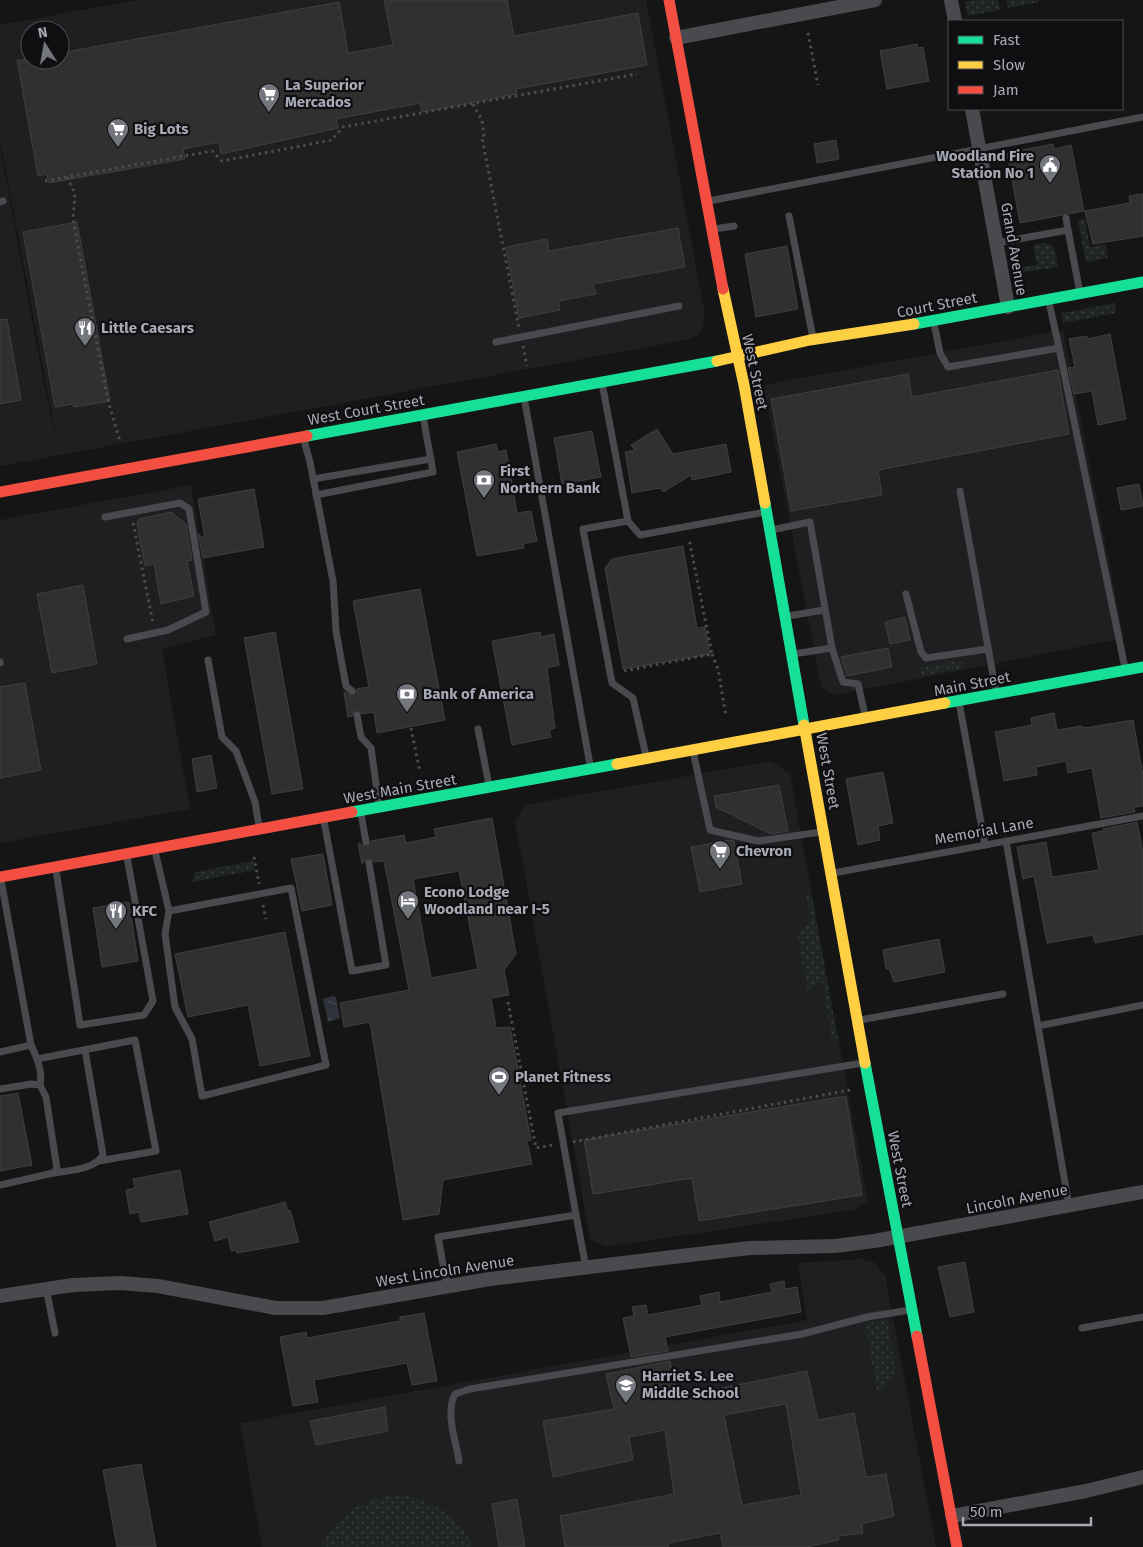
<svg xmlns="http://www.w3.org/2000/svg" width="1143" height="1547" viewBox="0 0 1143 1547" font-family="'Fira Sans',sans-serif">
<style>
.built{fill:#1f1f21;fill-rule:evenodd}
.grass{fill:url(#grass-dots)}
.water{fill:url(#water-ripples)}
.building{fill:#303030;stroke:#3e3f41;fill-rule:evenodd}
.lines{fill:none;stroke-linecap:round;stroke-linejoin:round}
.path{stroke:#4b4c4f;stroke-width:3;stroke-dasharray:2.5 4;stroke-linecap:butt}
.lane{stroke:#494a4e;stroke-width:7}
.street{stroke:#494a4e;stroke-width:14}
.fast{stroke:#16e098;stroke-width:11}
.slow{stroke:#ffcf43;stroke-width:11}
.jam{stroke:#f24e42;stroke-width:11}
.labels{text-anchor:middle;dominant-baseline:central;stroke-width:4.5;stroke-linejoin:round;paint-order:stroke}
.poi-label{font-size:15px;font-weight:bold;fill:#a7aab5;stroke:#0f0f11;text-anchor:start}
.street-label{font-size:15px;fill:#a7aab5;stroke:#0f0f11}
</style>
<defs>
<pattern id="grass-dots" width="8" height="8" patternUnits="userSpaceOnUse" patternTransform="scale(1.25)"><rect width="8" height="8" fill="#1f2520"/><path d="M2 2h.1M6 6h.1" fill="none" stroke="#3d423e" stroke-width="1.8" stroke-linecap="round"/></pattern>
<pattern id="water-ripples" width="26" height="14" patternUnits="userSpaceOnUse" patternTransform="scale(1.25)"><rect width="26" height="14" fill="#2d3339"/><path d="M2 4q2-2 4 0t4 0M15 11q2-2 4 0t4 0" fill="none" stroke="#494e53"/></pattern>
</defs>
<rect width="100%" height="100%" fill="#151515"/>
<g class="built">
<path d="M137,0H646L705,315L701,332L691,339L0,466V147L44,384L59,451L0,141V25ZM30,30H60V60H30Z"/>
<polygon points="1063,330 1124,638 835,695 821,687 764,385"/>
<polygon points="191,485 216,635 162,649 190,809 0,843 0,520"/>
<polygon points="771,761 790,774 868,1201 853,1210 605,1247 590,1239 515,821 524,805"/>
<polygon points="861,1259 875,1263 885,1275 936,1547 262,1547 240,1423 807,1320 798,1263"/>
</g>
<g class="grass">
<polygon points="974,0 998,0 1000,10 968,16 965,2"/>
<polygon points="1006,0 1039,0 1039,2 1008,8"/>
<polygon points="1085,219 1090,247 1106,244 1108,258 1086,262 1078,220"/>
<path d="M1044,243C1057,243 1056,256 1058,267L1013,274L1010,249L1013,248L1017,268L1037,265L1033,245Z"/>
<polygon points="1115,303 1116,313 1063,323 1062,313"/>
<polygon points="962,660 964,668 921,676 919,668"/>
<polygon points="253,861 255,870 192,882 195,872"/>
<polygon points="806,895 811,895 838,1039 832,1041 822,980 808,991 797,934 811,920"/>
<polygon points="885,1320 888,1321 896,1371 893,1378 881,1392 877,1391 865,1323"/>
<path d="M397,1495C430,1498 459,1515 473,1547H321C336,1515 361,1498 397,1495Z"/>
</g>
<polygon class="water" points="333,996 336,997 340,1018 328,1022 323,999"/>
<g class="building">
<polygon points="384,0 507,0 514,36 638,13 647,65 516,89 517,94 422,112 420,103 336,119 338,128 221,154 219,142 183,149 185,159 49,183 47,174 38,176 17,60 60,60 60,53 339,2 348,53 393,45"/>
<polygon points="917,44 918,48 923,47 929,81 887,89 880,51"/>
<polygon points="836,140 839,159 817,163 814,144"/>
<polygon points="1053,144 1054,149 1071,145 1084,211 1020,223 1007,153"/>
<polygon points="1143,194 1143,236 1093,244 1085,211 1130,203 1129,196"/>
<polygon points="77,222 110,401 74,407 73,404 55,407 23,232"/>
<polygon points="678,228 685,267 593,284 596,294 559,301 560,310 519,318 506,247 547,239 549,251"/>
<polygon points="787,246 798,309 756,317 745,254"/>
<polygon points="7,319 21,400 0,404 0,320"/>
<polygon points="1110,334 1126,419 1098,425 1092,391 1074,394 1068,368 1075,367 1069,339 1087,336 1088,339"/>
<polygon points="1058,370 1069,434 878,470 882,495 791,511 771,399 908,374 912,397"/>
<polygon points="657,429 673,454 726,444 731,472 692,480 691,475 663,492 660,488 632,493 625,452 635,450 631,445"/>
<polygon points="592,431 601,477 562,484 554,438"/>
<polygon points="496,444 498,452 506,450 517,513 531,511 537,541 523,544 524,548 477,556 457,452"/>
<polygon points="1139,484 1143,506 1121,510 1117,488"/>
<polygon points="254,489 264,547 203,558 198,534 205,539 198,499"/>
<polygon points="171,512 186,524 192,560 187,561 194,596 161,604 154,564 145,566 137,524 139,519"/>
<polygon points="683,546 697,628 705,627 710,654 623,669 605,568 612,559"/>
<polygon points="83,585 97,664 52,673 37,594"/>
<polygon points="420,589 445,720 377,733 374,712 362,714 357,710 352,716 348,717 344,692 353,696 357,689 369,687 353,601"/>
<polygon points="905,617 910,640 890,644 885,622"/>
<polygon points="275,632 303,789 272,794 244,638"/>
<polygon points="540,632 541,637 554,634 559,665 547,668 555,728 549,730 551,737 512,745 492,641"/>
<polygon points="888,648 892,667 847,676 841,657"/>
<polygon points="25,683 41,770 0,778 0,687"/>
<polygon points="1054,713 1057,730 1081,726 1085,728 1133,720 1143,775 1143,806 1134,807 1135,812 1101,818 1092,768 1068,773 1066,761 1036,767 1037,775 1004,781 995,732 1032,725 1031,718"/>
<polygon points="211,755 217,788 197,792 192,759"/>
<polygon points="883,772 893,823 878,826 880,840 858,845 846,779"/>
<polygon points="779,785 788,831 771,834 716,807 714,796"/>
<path d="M492,818L516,954L504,970L509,995L491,998L496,1028L510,1027L531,1140L527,1141L532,1164L443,1180L439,1214L403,1220L370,1022L344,1027L340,1003L409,990L384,861L374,862L369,858L362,864L358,843L367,847L371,841L404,835L406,843L436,837L434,829ZM459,871L478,969L431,978L413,879Z"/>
<polygon points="1137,822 1143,853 1143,934 1095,943 1093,935 1047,943 1034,876 1023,879 1017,847 1046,842 1052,877 1099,870 1092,833 1104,831 1103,829"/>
<polygon points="730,840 734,841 742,884 700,892 691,847"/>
<polygon points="323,854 332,905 302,911 291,859"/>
<polygon points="129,902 138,961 102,967 93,908"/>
<polygon points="285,932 310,1056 260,1066 248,1005 188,1017 175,954"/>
<polygon points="939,939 945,972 894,982 889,968 886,969 883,950"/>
<polygon points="18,1093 32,1165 0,1171 0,1096"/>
<polygon points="846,1096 862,1195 699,1221 692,1178 593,1194 584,1140"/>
<polygon points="180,1170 188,1214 141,1222 139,1212 130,1214 126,1190 135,1188 133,1179"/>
<polygon points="285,1202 288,1211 290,1210 299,1242 237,1253 236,1250 231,1251 228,1237 215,1241 209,1222"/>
<polygon points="965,1262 974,1312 950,1317 938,1267"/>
<polygon points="784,1281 785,1289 797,1287 801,1312 665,1337 668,1351 631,1357 623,1318 634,1316 632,1307 646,1305 648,1315 702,1305 700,1296 719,1292 720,1302 772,1292 770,1284"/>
<polygon points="424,1313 437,1381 412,1385 407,1363 314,1380 318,1402 293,1406 280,1337 306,1332 307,1338 400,1321 400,1317"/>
<path d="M670,1361L677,1397L807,1371L818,1420L854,1413L866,1477L886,1474L894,1516L862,1524L863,1533L838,1536L839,1540L807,1547H723L720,1533L668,1543L669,1547H565L560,1516L674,1494L665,1430L629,1437L633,1460L553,1477L543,1421L614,1409L606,1374ZM786,1404L801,1495L742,1505L724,1415Z"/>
<polygon points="385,1407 388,1431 316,1445 310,1421"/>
<polygon points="141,1464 156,1547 117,1547 103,1470"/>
<polygon points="517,1499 525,1547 499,1547 492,1504"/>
</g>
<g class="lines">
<g class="path">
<polyline points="808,33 818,85"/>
<polyline points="473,104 482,120 484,137 482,138 519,328"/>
<polyline points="67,177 75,193 73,220 108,401 120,441"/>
<polyline points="45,181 212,151 222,161 332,140 343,127 637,74"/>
<polyline points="523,346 527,366"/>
<polyline points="133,523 153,623"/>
<polyline points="712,654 718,669 726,716"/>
<polyline points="624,671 712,654 689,539"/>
<polyline points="411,728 420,772"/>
<polyline points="254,857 259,884"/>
<polyline points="263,905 266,919"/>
<polyline points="508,1002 536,1148 552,1145"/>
<polyline points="573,1142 850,1090"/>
</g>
<g class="lane">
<polyline points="709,201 1143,117"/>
<polyline points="0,202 3,201"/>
<polyline points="789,216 813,338"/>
<polyline points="1066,218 1068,230"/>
<polyline points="714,229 734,226"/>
<polyline points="996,243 1068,230 1080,293"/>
<polyline points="934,323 940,353 948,367 1059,348 1049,302"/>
<polyline points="496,342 679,306"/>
<polyline points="1059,348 1125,668"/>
<polyline points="602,383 628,521 640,535 765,512"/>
<polyline points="524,397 590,765"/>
<polyline points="303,437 310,462 333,581 336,631 346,686 352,691"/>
<polyline points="313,479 431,459"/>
<polyline points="960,491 996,692"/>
<polyline points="316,495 433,472 423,416"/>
<polyline points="105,517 180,503 189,509 206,612 168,630 127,639"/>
<polyline points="628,521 583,529 612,683 633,698 646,756"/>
<polyline points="771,530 810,522 832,648 793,654"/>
<polyline points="906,594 921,652 926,658 988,649"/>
<polyline points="788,616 824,610"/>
<polyline points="832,648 843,682 858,684 865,715"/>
<polyline points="208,660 222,737 236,751 255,802 259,826"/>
<polyline points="0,663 0,662"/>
<polyline points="959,702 985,845"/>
<polyline points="357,715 361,737 371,748 379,805"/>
<polyline points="478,729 489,785"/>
<polyline points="693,751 710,830 758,841 821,832"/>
<polyline points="361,813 366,842"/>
<polyline points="324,821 352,971 386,965 369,863"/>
<polyline points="1006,841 1069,1206"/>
<polyline points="155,851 169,911 165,934 175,1007 192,1039 202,1096 326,1065 291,888 169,911"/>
<polyline points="56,870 80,1025 144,1015 153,1001 127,857"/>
<polyline points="833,873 1143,816"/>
<polyline points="860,1020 1003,994"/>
<polyline points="1038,1026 1143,1005"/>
<path d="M31,1045C37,1058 43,1072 40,1085"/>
<polyline points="0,1052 31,1045 1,880"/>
<polyline points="37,1059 135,1040 156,1151 99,1161"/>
<polyline points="0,1089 31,1084 40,1085 46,1097 57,1169 53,1173 0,1185"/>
<path d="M54,1173C70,1170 94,1170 103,1155L85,1050"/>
<polyline points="576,1215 558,1113 863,1063"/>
<polyline points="447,1286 438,1237 576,1215 586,1268"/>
<polyline points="46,1288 55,1333"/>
<polyline points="1082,1328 1143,1317"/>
<path d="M459,1461C456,1441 445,1413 455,1394L470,1389L802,1334L867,1317L910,1310"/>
</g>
<g class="street">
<polyline points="951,0 955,21"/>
<polyline points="676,38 875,0"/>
<polyline points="972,109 1008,307"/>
<polyline points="0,1296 73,1285 120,1283 158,1286 276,1308 323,1308 490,1279 698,1254 750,1248 835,1246 874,1241 1143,1192"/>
<polyline points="952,1516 1086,1491 1143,1477"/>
</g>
<g class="fast">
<polyline points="914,324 1143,282"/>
<polyline points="307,436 717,361"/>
<polyline points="765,503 804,725"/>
<polyline points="945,703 1143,667"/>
<polyline points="352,812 617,764"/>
<polyline points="865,1063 917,1336"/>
</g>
<g class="slow">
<polyline points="723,289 744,385 765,503"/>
<polyline points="717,361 810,340 914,324"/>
<polyline points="804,725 865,1063"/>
<polyline points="617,764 945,703"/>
</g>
<g class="jam">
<polyline points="669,0 723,289"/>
<polyline points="0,492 307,436"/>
<polyline points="0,877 352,812"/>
<polyline points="917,1336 957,1547"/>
</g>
</g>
<defs>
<g id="supermarket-pin" transform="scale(1.125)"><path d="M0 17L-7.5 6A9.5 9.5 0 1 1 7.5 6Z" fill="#74767d" stroke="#0f0f11"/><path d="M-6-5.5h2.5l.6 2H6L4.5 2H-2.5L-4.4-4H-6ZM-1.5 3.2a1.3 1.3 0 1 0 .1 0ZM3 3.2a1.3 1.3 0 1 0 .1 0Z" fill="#fff"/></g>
<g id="civic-pin" transform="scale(1.125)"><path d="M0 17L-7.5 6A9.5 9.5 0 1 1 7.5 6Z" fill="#74767d" stroke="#0f0f11"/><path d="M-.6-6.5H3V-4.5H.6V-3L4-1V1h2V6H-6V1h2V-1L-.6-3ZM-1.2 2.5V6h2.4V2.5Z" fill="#fff"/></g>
<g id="restaurant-pin" transform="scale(1.125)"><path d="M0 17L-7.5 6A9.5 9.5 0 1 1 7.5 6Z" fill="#74767d" stroke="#0f0f11"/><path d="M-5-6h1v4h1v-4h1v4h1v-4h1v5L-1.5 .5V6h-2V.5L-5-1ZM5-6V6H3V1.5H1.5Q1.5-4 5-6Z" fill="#fff"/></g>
<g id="bank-pin" transform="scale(1.125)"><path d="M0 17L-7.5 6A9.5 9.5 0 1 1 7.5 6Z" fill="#74767d" stroke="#0f0f11"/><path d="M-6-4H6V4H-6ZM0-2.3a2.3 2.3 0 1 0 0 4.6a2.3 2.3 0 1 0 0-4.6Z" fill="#fff"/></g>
<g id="hotel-pin" transform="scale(1.125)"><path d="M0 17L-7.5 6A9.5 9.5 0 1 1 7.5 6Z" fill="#74767d" stroke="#0f0f11"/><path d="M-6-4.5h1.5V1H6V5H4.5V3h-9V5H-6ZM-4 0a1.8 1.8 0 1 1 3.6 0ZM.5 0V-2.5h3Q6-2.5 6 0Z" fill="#fff"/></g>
<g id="stadium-pin" transform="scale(1.125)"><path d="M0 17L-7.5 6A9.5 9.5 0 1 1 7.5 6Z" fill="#74767d" stroke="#0f0f11"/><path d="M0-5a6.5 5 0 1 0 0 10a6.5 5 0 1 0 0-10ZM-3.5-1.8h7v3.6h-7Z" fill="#fff"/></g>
<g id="school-pin" transform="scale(1.125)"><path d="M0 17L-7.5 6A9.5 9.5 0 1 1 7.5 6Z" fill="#74767d" stroke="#0f0f11"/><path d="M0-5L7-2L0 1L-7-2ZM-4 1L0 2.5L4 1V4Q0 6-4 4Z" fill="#fff"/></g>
</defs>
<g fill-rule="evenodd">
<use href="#supermarket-pin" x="269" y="94"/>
<use href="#supermarket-pin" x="118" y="129"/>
<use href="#civic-pin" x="1050" y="165"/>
<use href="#restaurant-pin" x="85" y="328"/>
<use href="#bank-pin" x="484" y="480"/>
<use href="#bank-pin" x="407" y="694"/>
<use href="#supermarket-pin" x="720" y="851"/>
<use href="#hotel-pin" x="408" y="901"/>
<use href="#restaurant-pin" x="116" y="911"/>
<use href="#stadium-pin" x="499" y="1077"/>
<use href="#school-pin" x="626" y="1385"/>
</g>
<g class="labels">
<g class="poi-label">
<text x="285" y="85">La Superior<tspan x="285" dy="17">Mercados</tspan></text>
<text x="134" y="129">Big Lots</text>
<text x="1034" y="156" text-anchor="end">Woodland Fire<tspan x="1034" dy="17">Station No 1</tspan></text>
<text x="101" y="328">Little Caesars</text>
<text x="500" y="471">First<tspan x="500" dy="17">Northern Bank</tspan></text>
<text x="423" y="694">Bank of America</text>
<text x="736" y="851">Chevron</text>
<text x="424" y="892">Econo Lodge<tspan x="424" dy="17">Woodland near I-5</tspan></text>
<text x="132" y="911">KFC</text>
<text x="515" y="1077">Planet Fitness</text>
<text x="642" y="1376">Harriet S. Lee<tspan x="642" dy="17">Middle School</tspan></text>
</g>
<g class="street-label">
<text transform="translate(1014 249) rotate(80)">Grand Avenue</text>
<text transform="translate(937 305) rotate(-11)">Court Street</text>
<text transform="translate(755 372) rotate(78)">West Street</text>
<text transform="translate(366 410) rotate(-10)">West Court Street</text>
<text transform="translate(972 684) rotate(-11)">Main Street</text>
<text transform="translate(828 771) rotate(80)">West Street</text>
<text transform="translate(400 789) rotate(-10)">West Main Street</text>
<text transform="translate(984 831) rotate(-10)">Memorial Lane</text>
<text transform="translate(900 1169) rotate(79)">West Street</text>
<text transform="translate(1017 1199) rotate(-11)">Lincoln Avenue</text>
<text transform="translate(445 1271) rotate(-9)">West Lincoln Avenue</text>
</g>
</g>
<rect x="948" y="20" width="175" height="90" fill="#0f0f11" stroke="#4c4d53"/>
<rect x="958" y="36" width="25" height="8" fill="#16e098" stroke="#4c4d53"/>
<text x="993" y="45" font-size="15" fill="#a7aab5">Fast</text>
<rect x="958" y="61" width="25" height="8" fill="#ffcf43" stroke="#4c4d53"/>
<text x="993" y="70" font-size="15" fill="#a7aab5">Slow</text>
<rect x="958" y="86" width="25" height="8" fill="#f24e42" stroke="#4c4d53"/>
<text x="993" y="95" font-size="15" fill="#a7aab5">Jam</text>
<g transform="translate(45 45) rotate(349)"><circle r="24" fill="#0f0f11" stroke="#4c4d53"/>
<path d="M0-4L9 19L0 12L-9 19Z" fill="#74767d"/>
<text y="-8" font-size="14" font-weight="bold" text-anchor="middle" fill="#a7aab5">N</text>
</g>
<path d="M963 1517v8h128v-8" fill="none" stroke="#a7aab5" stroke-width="2.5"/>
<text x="970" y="1517" font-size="15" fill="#a7aab5" stroke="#0f0f11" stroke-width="4" paint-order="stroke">50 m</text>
</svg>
